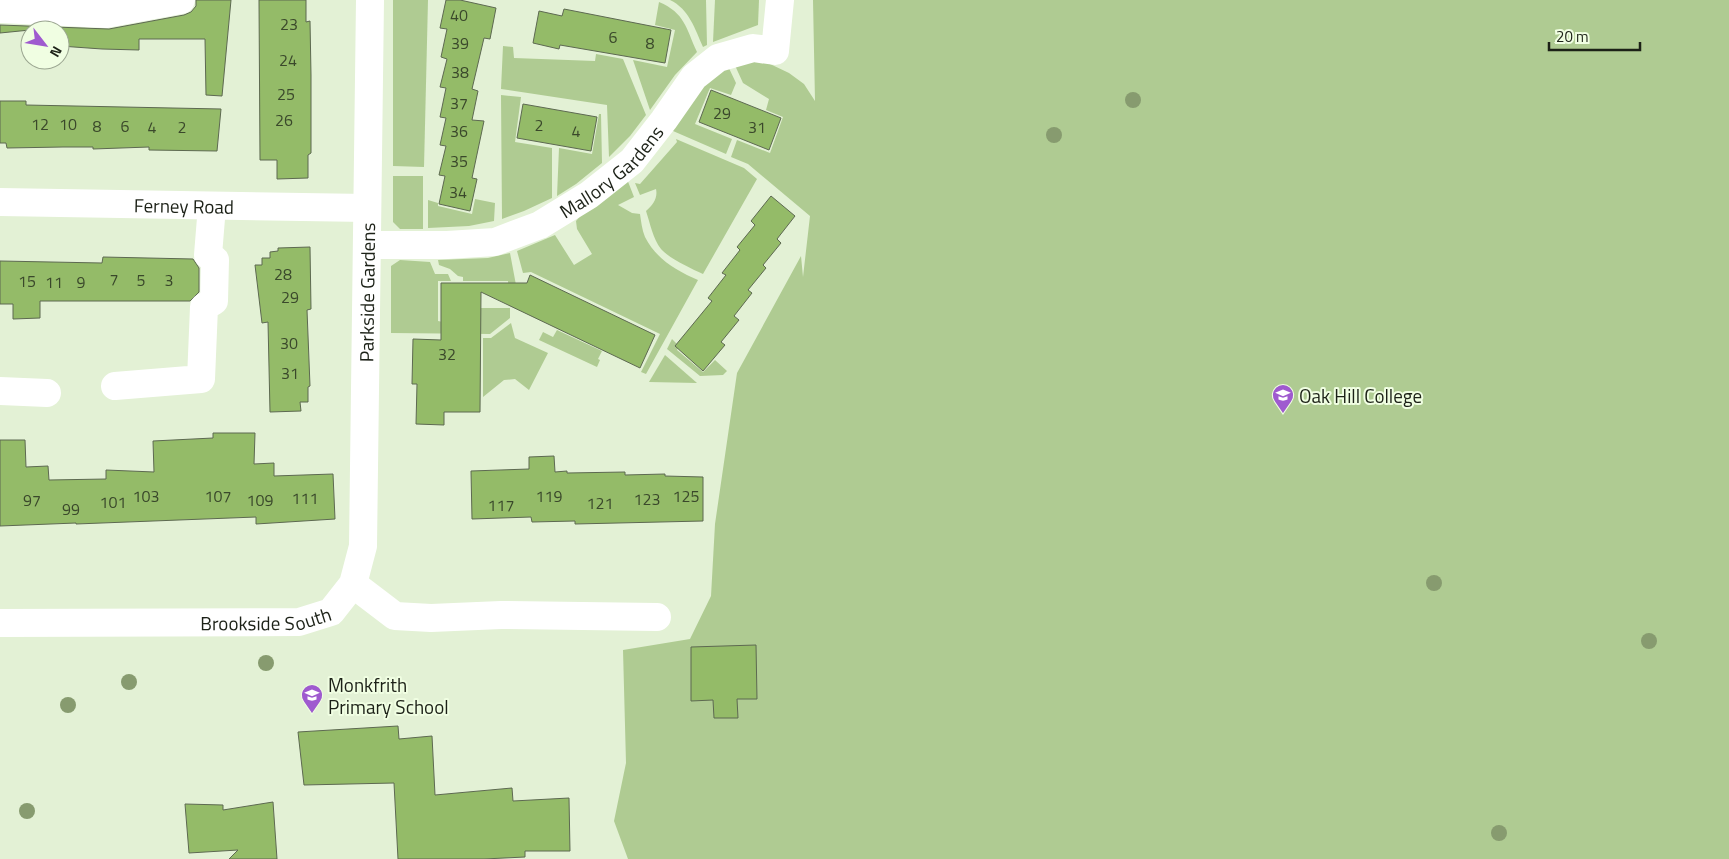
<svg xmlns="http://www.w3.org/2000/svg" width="1729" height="859" viewBox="0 0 1729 859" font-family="'Titillium Web',sans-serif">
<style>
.green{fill:#afcb92}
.building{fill:#94bb68;stroke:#5d6951}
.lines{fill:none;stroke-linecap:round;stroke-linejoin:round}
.minor{stroke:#fff;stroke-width:28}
.tree{fill:#879b6f}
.labels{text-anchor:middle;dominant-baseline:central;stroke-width:4;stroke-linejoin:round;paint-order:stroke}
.number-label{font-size:16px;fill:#3a482b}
.street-label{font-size:19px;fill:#1c2117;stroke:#f0fee2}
.poi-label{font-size:19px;fill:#1c2117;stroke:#f0fee2;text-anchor:start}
</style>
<rect width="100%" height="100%" fill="#e3f1d5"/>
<g class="green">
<polygon points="393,0 428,0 424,167 393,166"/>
<path d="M670,0H706L707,45L703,47C695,29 689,9 670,0Z"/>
<polygon points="715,0 759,0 758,25 713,42"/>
<polygon points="813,0 1729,0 1729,859 628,859 614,821 626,763 623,650 690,639 711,596 715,524 737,373 801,256 803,277 810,216 748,164 731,157 737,140 770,153 783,117 766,110 769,99 743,83 733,61 744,58 768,63 789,73 804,84 815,101"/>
<path d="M659,2C685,13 686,28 697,52L675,75L650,110L633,60L667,67L675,30L655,25Z"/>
<polygon points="503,46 513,47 514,58 595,61 596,54 623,59 646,115 630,136 609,157 607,105 501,89"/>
<polygon points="727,64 736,83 731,95 710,88 695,124 732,139 726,154 673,131 671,128 706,81"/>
<polygon points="501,95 521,97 515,142 552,148 552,198 524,211 502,219"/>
<polygon points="599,114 601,114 602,163 576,184 557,196 559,148 592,154"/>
<path d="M676,139L744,168L757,179L703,274C690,268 670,259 661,249C653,239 650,223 646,211C653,205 658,198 656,189L640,195L635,183L640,184L677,142Z"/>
<polygon points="393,176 423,176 423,229 400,229 393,222"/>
<path d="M627,179L634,197L618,205L632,213L640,214C641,221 642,230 645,237C656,259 677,271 698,280L646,374L641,372L660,334L531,272L523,273L517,251L555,235L574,265L592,254L577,229L576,221L583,213Z"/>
<polygon points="475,199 495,203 494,221 469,226 428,228 428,200 438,203 438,206 472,214"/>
<polygon points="510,253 516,285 511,306 509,306 508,281 463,281 463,277 458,276 450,269 439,265 438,260 488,258"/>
<polygon points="400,260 430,262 435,274 448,274 451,281 438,281 438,321 443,322 470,308 510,308 510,318 490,334 391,333 391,266"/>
<polygon points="511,323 515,338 548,353 529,390 515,379 504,380 483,397 483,338 491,338"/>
<polygon points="557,330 602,351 598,359 600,360 597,367 539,340 543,332 553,337"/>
<polygon points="672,339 679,346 677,350 703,372 715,360 727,371 723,375 700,376 667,349"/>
<polygon points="665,355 697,383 649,382"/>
</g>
<g class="building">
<polygon points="196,0 231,0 222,96 206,95 205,39 139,39 139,50 102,49 60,46 60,30 30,30 0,33 0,25 109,29 184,15 191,12 196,6"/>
<polygon points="259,0 306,0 306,22 310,21 311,75 311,153 308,155 308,178 277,179 277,160 260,160"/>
<polygon points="446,0 460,0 496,8 490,39 484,38 472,89 478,91 472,120 484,121 472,178 477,179 470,211 439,204 445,176 439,175 446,146 440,145 446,118 440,117 446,88 440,87 447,59 441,57 447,29 440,28"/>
<polygon points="564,9 671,30 665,63 560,45 559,49 533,43 539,11 562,16"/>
<polygon points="711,90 781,118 769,150 699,122"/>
<polygon points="0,101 26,101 26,105 221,109 217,151 149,150 149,147 93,149 93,147 63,147 7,148 6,143 0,143"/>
<polygon points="523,104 597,117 591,151 517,138"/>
<polygon points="771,196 795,216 777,239 781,243 763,265 766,268 748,290 752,293 734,316 739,320 721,342 725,345 703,371 675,346 712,301 708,298 726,275 722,273 740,250 737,247 755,225 751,221"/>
<polygon points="310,247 311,309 307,310 310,386 308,387 308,402 300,402 301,411 270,412 268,322 262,323 255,265 262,265 262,258 270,258 270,252 278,251 278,248"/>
<polygon points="103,257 193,259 199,268 199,292 190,301 40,301 40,318 13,319 13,304 0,304 0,261 102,263"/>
<polygon points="530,275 655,335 640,368 481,292 480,412 444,412 444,425 416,424 417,384 412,384 413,339 441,340 441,283 527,283"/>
<polygon points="213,433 255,433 254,464 274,463 274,476 333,474 335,519 256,524 256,517 76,524 76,523 0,526 0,440 25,440 26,467 48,466 49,480 106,479 106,470 154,472 153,441 213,438"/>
<polygon points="554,456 555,472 567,471 567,473 625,472 625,475 665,474 665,476 703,477 703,521 575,524 575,521 532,522 531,517 472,519 471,471 529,469 529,457"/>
<polygon points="756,645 757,699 737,699 738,718 714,718 713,700 691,701 691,647"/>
<polygon points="398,726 399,739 432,736 435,795 512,788 513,801 569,798 570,851 525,851 525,857 484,859 398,859 394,783 304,785 298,732"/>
<polygon points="273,802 277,859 229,859 238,850 189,853 185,804 223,805 223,810"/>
</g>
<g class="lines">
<g class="minor">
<polyline points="0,9 106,14 181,0"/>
<path id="s1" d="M0,202L367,208"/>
<path id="s2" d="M367,245H447L495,242L540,225L589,195L632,161L664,120L694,77L718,58L753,48L775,51L780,0"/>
<polyline points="115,386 201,379 204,307 214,301 215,260 208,255 212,206"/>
<polyline points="0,391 47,393"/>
<polyline points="353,584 395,616 431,618 501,615 657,617"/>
<path id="s3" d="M0,623L299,622L331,612L353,584L363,546L370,0"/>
</g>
</g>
<g class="tree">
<circle cx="1133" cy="100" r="8"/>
<circle cx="1054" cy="135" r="8"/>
<circle cx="1434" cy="583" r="8"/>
<circle cx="1649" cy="641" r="8"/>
<circle cx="266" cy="663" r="8"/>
<circle cx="129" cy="682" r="8"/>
<circle cx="68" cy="705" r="8"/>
<circle cx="27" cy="811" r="8"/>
<circle cx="1499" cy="833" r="8"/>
</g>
<defs>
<g id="university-pin" transform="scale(1.125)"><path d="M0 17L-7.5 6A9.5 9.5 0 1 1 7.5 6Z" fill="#9f5acf" stroke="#f0fee2"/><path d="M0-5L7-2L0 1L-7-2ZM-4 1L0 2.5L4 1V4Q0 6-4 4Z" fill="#fff"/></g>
<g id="school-pin" transform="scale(1.125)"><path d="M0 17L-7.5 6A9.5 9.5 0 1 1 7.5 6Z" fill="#9f5acf" stroke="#f0fee2"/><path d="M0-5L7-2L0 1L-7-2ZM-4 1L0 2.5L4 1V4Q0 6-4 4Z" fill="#fff"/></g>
</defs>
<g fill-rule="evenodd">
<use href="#university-pin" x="1283" y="395"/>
<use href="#school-pin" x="312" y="695"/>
</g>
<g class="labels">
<g class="number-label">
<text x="459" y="15">40</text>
<text x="289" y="24">23</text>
<text x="613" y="37">6</text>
<text x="460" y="43">39</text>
<text x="650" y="43">8</text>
<text x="288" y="60">24</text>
<text x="460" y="72">38</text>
<text x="286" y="94">25</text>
<text x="459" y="103">37</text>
<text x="722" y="113">29</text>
<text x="284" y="120">26</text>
<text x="40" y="124">12</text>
<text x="68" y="124">10</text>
<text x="539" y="125">2</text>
<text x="97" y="126">8</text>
<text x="125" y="126">6</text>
<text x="152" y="127">4</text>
<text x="182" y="127">2</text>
<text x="757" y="127">31</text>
<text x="459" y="131">36</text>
<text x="576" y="131">4</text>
<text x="459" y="161">35</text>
<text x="458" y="192">34</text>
<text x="283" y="274">28</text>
<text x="114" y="279">7</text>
<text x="141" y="280">5</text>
<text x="169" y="280">3</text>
<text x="27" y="281">15</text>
<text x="54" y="282">11</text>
<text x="81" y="282">9</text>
<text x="290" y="297">29</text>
<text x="289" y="343">30</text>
<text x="447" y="354">32</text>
<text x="290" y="373">31</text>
<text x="146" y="496">103</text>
<text x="218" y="496">107</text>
<text x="549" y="496">119</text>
<text x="686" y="496">125</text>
<text x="305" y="498">111</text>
<text x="647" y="499">123</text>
<text x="32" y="500">97</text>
<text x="260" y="500">109</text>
<text x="113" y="502">101</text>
<text x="600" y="503">121</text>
<text x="501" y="505">117</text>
<text x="71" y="509">99</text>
</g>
<g class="street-label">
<text stroke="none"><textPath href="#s2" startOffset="266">Mallory Gardens</textPath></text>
<text stroke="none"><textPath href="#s1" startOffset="184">Ferney Road</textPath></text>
<text stroke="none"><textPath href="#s3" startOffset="661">Parkside Gardens</textPath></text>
<text stroke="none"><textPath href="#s3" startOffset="266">Brookside South</textPath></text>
</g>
<g class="poi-label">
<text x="1299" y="395">Oak Hill College</text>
<text x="328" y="684">Monkfrith<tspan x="328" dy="22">Primary School</tspan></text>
</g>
</g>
<g transform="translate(45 45) rotate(121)"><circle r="24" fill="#f0fee2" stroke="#9ba691"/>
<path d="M0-4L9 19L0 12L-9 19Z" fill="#9f5acf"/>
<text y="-8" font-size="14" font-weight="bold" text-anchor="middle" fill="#1c2117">N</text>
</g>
<path d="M1549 42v8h91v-8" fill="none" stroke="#1c2117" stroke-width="2.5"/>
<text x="1556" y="42" font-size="15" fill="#1c2117" stroke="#f0fee2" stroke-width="4" paint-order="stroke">20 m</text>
</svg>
